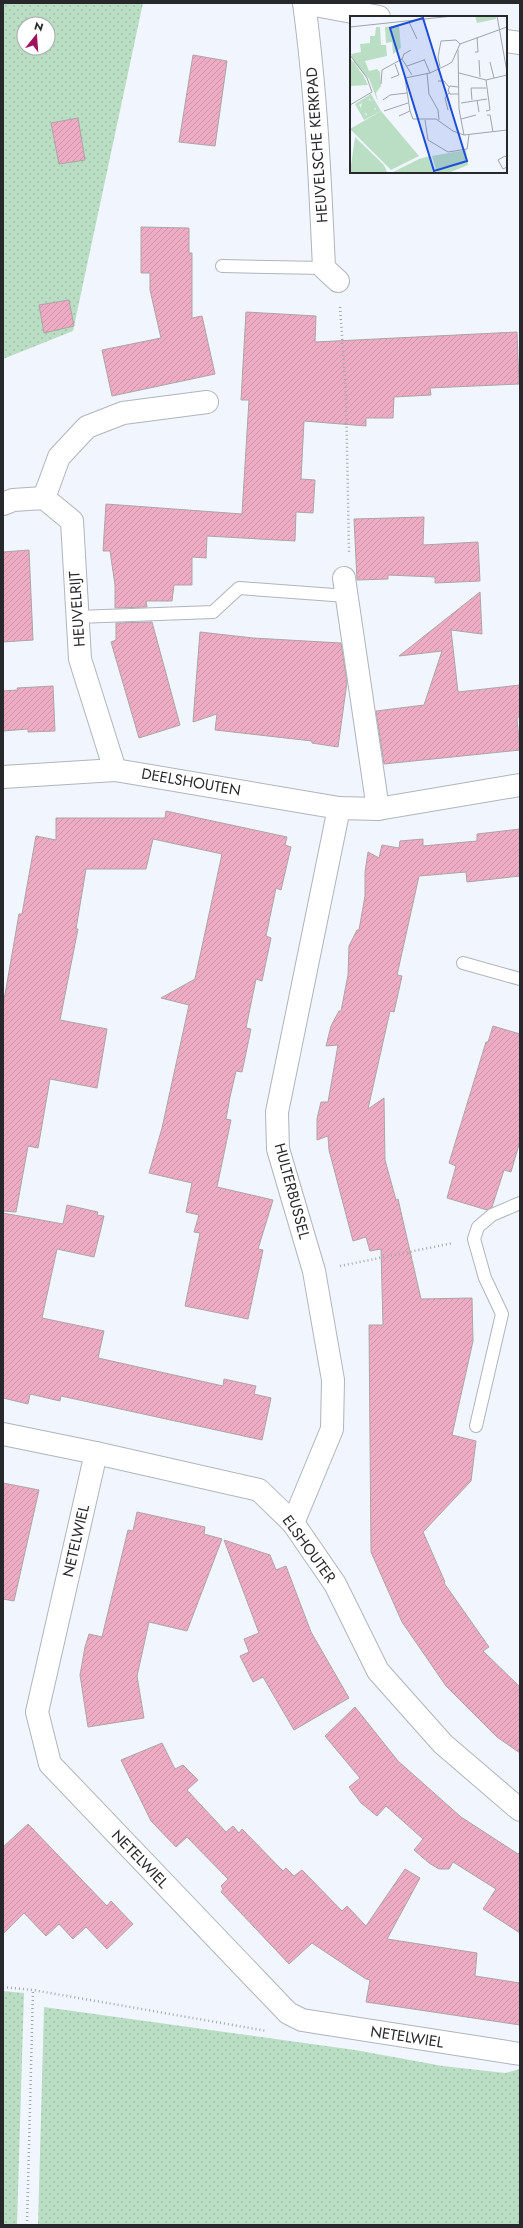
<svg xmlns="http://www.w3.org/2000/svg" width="523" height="2228" viewBox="0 0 523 2228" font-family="Jost,sans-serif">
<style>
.grass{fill:url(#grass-dots);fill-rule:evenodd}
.building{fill:url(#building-hatch);stroke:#ada4a7}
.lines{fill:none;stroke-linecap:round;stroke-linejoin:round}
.lane-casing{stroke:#b0b4bc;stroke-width:14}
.street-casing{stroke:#b0b4bc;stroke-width:24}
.path{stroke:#a4a8ae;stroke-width:2.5;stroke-dasharray:1 3;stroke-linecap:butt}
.lane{stroke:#fff;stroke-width:12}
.street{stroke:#fff;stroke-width:22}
.labels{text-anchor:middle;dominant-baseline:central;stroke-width:3.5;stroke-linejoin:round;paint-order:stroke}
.street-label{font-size:15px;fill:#26282b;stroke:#fff}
.inset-road{fill:none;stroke:#a0a4aa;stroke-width:1}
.view{fill:#1d4ed8;fill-opacity:0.15;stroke:#1d4ed8;stroke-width:2}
.inset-edge{fill:none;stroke:#26282b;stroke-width:2}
</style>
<defs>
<pattern id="grass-dots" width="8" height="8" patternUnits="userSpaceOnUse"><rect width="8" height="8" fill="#badec4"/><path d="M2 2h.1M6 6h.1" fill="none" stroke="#a0bea9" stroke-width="1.8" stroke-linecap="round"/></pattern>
<pattern id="building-hatch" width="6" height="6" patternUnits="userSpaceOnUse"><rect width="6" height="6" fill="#edacc4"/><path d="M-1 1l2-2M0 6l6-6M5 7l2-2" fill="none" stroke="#cb94a9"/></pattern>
</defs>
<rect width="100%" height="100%" fill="#f1f6fe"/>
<g class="grass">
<path d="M3,3H143L73,331L3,359ZM24,24H48V48H24Z"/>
<polygon points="3,1991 24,1993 17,2225 3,2225"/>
<polygon points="44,2007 355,2050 443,2066 505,2073 520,2069 520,2225 38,2225"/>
</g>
<g class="building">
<polygon points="193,55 227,61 215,146 179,142"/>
<polygon points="78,118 85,160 59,164 51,123"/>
<polygon points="141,227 189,228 189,253 192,253 192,318 202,316 215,374 112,396 102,350 161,338 150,290 150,273 141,273"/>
<polygon points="69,300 74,326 44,333 39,305"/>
<polygon points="246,312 316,316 315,342 517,332 519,384 430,388 431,395 394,397 393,418 366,418 366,426 304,421 301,479 315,480 313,513 296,512 295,541 207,536 206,558 192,557 192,585 174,585 172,601 146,601 147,607 115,608 115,585 110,551 103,551 106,504 242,514 249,400 241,400"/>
<polygon points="424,517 423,545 478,542 480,581 435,583 435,577 388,575 388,579 357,580 354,519"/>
<polygon points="29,550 33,640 3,642 3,552"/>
<polygon points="480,592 482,634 451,630 458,692 520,685 520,715 517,719 520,750 384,764 376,711 424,705 442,651 399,656"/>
<polygon points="152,622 180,725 139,738 111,642 116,640 116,623"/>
<polygon points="200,632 253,638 341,643 347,682 338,747 312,743 312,741 215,730 217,714 193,722"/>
<polygon points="53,686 55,731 28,732 28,729 3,731 3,691 18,690 17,688"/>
<polygon points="166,811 287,837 285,845 291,847 281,890 276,888 266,936 271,938 262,981 256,979 246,1028 251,1029 242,1072 236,1071 230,1097 226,1119 231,1120 217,1187 273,1200 258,1249 263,1250 248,1319 185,1306 200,1233 194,1232 199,1215 186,1212 192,1183 149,1173 162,1128 189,1005 161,998 195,979 222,854 153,839 146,869 86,869 76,929 78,929 60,1020 107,1029 97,1088 50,1079 38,1148 28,1146 16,1212 3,1211 3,1006 19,914 22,914 36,836 56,840 56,818 165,818"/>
<polygon points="520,829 520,876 467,882 466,872 419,876 397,975 402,976 394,1012 390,1011 368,1109 384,1098 385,1160 396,1200 398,1199 421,1299 472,1298 473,1341 452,1435 476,1441 471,1481 423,1532 445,1582 444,1583 489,1647 483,1651 520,1687 520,1753 497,1737 446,1686 402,1622 371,1552 369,1325 383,1325 381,1249 370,1251 366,1237 353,1241 329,1150 328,1136 317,1140 317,1119 321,1102 328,1102 338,1045 326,1046 331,1026 339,1011 341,1011 348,975 349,946 357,930 359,930 365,896 365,872 368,852 379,858 382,845 399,848 400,841 423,839 423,846 477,841 477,834"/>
<polygon points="493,1026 520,1034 520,1141 511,1172 504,1170 492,1207 487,1210 447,1198 456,1166 449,1163 486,1042 488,1042"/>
<polygon points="67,1205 98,1212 97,1215 104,1216 94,1257 57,1249 42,1318 104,1331 98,1358 223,1386 224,1379 256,1386 254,1394 271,1398 262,1440 61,1396 60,1401 30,1394 28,1404 3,1398 3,1213 63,1224"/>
<polygon points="3,1483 39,1490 14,1601 3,1599"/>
<polygon points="137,1512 205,1527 204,1534 222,1539 187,1631 149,1622 137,1676 144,1718 88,1727 80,1675 85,1647 89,1634 102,1637 128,1530 133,1531"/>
<polygon points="224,1540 270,1555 276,1570 286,1566 311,1632 349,1698 294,1730 263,1677 253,1682 240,1656 249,1652 244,1639 259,1633"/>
<polygon points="355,1707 398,1761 461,1817 518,1854 520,1852 520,1933 483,1909 496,1889 453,1862 449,1869 439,1869 429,1863 414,1850 423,1839 386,1806 377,1816 361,1803 349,1787 360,1778 325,1736"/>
<polygon points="162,1743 175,1769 183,1765 198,1780 187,1790 226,1832 233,1826 239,1833 242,1829 283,1871 286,1868 294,1876 302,1870 342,1911 347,1906 366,1926 405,1869 420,1878 387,1939 477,1953 475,1976 520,1983 520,2025 366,2002 370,1980 366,1979 312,1943 289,1964 221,1892 223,1889 221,1886 228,1879 187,1837 176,1847 151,1821 121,1760"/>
<polygon points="28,1824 107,1906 111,1901 133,1924 107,1949 86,1927 73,1939 59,1924 46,1936 24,1913 3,1934 3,1847"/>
</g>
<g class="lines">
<g class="lane-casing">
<g id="lane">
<polyline points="222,266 324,268"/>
<polyline points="77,617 213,612 239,588 347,596"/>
<polyline points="463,963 520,979"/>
<polyline points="476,1426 502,1314 485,1278 474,1239 478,1227 492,1215 520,1203"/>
</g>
</g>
<g class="street-casing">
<g id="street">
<path d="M304,3C316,91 320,179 324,268L338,281"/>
<polyline points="304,3 379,17"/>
<polyline points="506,41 520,43"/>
<polyline points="44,498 59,457 87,427 123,413 207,402"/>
<polyline points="3,504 13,500 44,498 72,521 80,659 115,770"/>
<polyline points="344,578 378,809"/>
<polyline points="3,777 115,770 339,808 378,809 520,785"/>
<polyline points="3,1434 96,1453 259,1490 293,1523 335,1584 378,1671 443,1744 520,1810"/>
<polyline points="96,1453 37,1712 50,1764 288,2013 302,2020 520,2054"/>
<polyline points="293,1523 332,1429 333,1380 314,1271 278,1149 277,1112 339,808"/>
</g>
</g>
<g class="path">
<polyline points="340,307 346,394 349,552"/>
<polyline points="340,1266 453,1243"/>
<polyline points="3,1987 33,1990 267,2031"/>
<polyline points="27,2225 33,1990"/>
</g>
<use href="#lane" class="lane"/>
<use href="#street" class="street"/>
</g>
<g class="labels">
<g class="street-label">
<text transform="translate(317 145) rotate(-94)">HEUVELSCHE KERKPAD</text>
<text transform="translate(77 609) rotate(-94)">HEUVELRIJT</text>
<text transform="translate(191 782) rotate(10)">DEELSHOUTEN</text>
<text transform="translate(292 1191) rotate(75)">HULTERBUSSEL</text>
<text transform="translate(76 1541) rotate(-77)">NETELWIEL</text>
<text transform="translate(309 1549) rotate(54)">ELSHOUTER</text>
<text transform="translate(140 1859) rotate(46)">NETELWIEL</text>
<text transform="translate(407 2037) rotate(9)">NETELWIEL</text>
</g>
</g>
<g transform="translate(350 16)">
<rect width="157" height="157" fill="#f1f6fe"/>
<path d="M125,0H146V3L127,7ZM49,9L51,32L43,38L42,26L36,27L35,11ZM26,11H30L31,29H36L37,40L15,45L19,55L27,53L30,56L31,70L26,77L28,86L19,63L4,47L1,38L11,36L10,28L20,27V20H25ZM0,42L13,59L18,69L0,70ZM11 91a7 7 0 1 1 14 0a7 7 0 1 1-14 0ZM31,95L69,140L41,154L0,113ZM5,121L34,149L37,156L0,157ZM116,134L118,149L98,157H87L82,140ZM80,140L85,157H41L69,143Z" fill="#badec4"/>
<path d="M21,78L31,95L14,104L5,88ZM20,83L26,93L16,99L9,89Z" fill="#badec4" fill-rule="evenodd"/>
<path class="inset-road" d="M147,0L157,56M59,6L67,23M0,11L103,0M157,11L110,28L102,46L97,49L80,57L55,62L60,95L63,103H86L103,115L114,119L157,114M108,34L109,93L114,119M125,36H128L127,21M0,39L17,62L22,76L0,89M52,43L54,38L61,34M74,43L80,57M129,44L130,61M140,46L144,62M57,50L74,44M90,51L88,41L91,25L106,24L110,28M77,57L79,78L88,94L89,104M109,57L136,64L157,59M41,62L49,59L45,48M88,65H94L99,71M31,68L32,54L52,43L62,59M108,71L100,70L98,74L100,78H109M33,84L40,79L57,77M122,84L121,72H136M127,84L129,96M111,87L137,83M98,94L95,82L99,77M34,95L58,87M136,95L140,94L136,64M137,99H140L143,116M49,100L60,95M111,103L126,99M75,104L78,124L98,136L117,133L119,119M157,142L155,140L148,144L153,153L157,151"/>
<path class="view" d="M73,2L117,145L84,155L40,12Z"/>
<rect width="157" height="157" class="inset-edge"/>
</g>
<rect width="523" height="2228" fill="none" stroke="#26282b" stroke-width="8"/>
<g transform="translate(36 36) rotate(17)"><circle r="19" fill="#ffffff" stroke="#a8a9aa"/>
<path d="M0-3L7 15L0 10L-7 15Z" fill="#9e1360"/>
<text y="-6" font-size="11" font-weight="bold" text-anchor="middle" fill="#26282b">N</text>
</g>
</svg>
